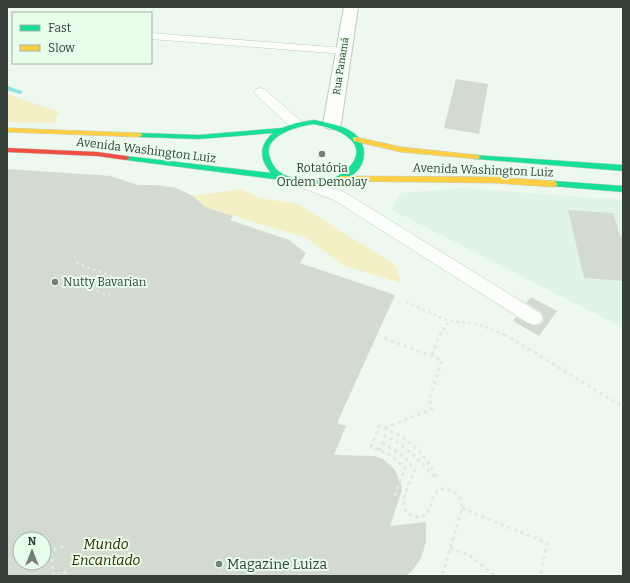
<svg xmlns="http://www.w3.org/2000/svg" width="630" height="583" viewBox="0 0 630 583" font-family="Bitter,serif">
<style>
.built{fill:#e0f5e3}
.green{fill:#f4f0c5}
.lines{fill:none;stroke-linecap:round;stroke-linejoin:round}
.stream{fill:#8ae3e8;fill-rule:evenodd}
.building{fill:#d3dad0;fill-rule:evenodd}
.lane-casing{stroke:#c0cac1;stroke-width:1}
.street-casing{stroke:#c0cac1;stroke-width:2}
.fast-casing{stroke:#c0cac1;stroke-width:1}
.slow-casing{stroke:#c0cac1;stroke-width:1}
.jam-casing{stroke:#c0cac1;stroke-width:1}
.path-far1{stroke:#e4e8e5;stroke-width:2.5;stroke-dasharray:3 3;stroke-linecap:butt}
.path{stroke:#e4e8e5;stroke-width:3;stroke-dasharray:3.5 3.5;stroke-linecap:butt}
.lane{fill:#fcfefc;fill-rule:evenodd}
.street{fill:#fcfefc;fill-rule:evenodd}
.fast{fill:#16e098;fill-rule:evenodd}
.slow{fill:#ffcf43;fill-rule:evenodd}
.jam{fill:#f24e42;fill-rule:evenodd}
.poi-dot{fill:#757f77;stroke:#e8feeb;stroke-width:1.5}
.labels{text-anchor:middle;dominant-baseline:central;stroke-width:4;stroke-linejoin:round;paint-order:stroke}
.far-street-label{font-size:10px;fill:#353e37;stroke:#e8feeb}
.street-label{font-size:12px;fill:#353e37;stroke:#e8feeb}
.poi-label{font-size:12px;fill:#353e37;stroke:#e8feeb}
.near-park-label{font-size:14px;font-style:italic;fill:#322a02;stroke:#e8feeb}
.near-poi-label{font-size:14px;fill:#353e37;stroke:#e8feeb;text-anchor:start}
</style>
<rect width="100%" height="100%" fill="#edf9ee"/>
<polygon class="built" points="463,188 623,200 623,328 392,210 400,193"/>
<g class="green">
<polygon points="7,94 59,112 54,123 7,122"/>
<polygon points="241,189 259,198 298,204 395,265 401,283 345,266 306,238 205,207 193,196"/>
</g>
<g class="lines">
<polygon class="stream" points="7,86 22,91 23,92 20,94 7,90"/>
</g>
<g class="building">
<polygon points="456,79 488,84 479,134 444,128"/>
<path d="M7,169L111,176L137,185H157L176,188L193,196L205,207L233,216L230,220L289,240L306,253L300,263L395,295L337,423L346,426L334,455L374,456L383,459L395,470L401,484L402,490L390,526L426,522V542L421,558L412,571L406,576H7ZM20,539H44V563H20Z"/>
<polygon points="568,210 613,213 620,236 623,236 623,281 584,278"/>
<polygon points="531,297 557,311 539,336 513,321 516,317 534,326 541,324 544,319 541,312 526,303"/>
</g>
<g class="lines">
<g class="lane-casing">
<g id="lane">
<polygon points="151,33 344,48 348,49 350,51 348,53 344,54 151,39"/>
<polygon points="260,88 264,89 301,121 303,124 301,127 296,128 291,127 256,95 254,92 256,89"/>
<polygon points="308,179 344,192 540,313 543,318 540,323 534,325 528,323 334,200 303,188 301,184 303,180"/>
</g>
</g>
<g class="street-casing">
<polygon id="street" points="344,7 358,7 341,124 338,128 332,129 326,128 323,124"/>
</g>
<g class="fast-casing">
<g id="fast">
<path d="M314,120C327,123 344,125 355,134C360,139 364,146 364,153C364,189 304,189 281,180L126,160L122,158L126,156L271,173C259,159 259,145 273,133L199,139L139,137L135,135L139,133L199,135L282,128L296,123ZM314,124C326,127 341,130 350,139C367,154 347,174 331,179C322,181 313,180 304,179C296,178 288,178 281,173C275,169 272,164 270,158C261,136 298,126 314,124Z"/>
<polygon points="474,155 623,165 623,171 477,159 474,159"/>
<polygon points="554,181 623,186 623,192 551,186 550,184"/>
</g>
</g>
<g class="slow-casing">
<g id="slow">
<polygon points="7,128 139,133 143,135 139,137 7,132"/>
<polygon points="353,137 356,137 401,147 477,155 481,157 477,159 401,152 353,141"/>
<polygon points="341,176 495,177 554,181 558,184 554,187 495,183 338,181 337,179"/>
</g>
</g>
<g class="jam-casing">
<polygon id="jam" points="7,148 97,152 126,156 130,158 126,160 97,156 7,152"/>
</g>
<g class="path-far1">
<polyline points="76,263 122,280"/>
<polyline points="63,278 110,296"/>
<polyline points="406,302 449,321"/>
<polyline points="440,335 449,321 478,324 506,335"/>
</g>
<g class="path">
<polyline points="504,334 623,407"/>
<polyline points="384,338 442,360 429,399 432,409 385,428"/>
<polyline points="432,355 440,334"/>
<path d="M382,443L405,457L415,471C410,482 396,505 409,514C415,518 421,517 427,515L434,495L440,489C453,488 462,495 462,508L442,576"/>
<path d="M379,451L385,436C406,445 419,461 435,477"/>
<path d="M395,496L405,468L391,455L371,447L379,426C408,438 424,450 437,479"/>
<polyline points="462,508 547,543 541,572 542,576"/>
<polyline points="450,548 469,555 495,576"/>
<polyline points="54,576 51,551 67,545"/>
<polyline points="57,576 68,571"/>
</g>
<use href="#lane" class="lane"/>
<use href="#street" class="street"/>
<use href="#fast" class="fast"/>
<use href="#slow" class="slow"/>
<use href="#jam" class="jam"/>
</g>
<g class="poi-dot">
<circle cx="322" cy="154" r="4"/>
<circle cx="55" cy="282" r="4"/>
<circle cx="219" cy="564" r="4"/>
</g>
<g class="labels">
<g class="far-street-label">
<text transform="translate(341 66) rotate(-81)">Rua Panamá</text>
</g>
<g class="street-label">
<text transform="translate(146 150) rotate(7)">Avenida Washington Luiz</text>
<text transform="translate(483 170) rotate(2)">Avenida Washington Luiz</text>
</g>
<g class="poi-label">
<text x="322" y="168">Rotatória<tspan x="322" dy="14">Ordem Demolay</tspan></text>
<text x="63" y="282" text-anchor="start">Nutty Bavarian</text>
</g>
<g class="near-park-label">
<text x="106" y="544">Mundo<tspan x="106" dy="16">Encantado</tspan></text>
</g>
<g class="near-poi-label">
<text x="227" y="564">Magazine Luiza</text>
</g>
</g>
<rect width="630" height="583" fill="none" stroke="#353e37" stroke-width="16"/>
<rect x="12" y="12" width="140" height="52" fill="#e8feeb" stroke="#a0b1a3"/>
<rect x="20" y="25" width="20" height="6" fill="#16e098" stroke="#a0b1a3"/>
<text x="48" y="32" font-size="12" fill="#353e37">Fast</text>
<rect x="20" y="45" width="20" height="6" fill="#ffcf43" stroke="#a0b1a3"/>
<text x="48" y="52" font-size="12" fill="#353e37">Slow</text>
<g transform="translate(32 551)"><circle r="19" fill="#e8feeb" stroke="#a0b1a3"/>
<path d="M0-3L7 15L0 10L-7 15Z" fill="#757f77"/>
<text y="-6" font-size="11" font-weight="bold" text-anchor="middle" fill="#353e37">N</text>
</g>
</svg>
